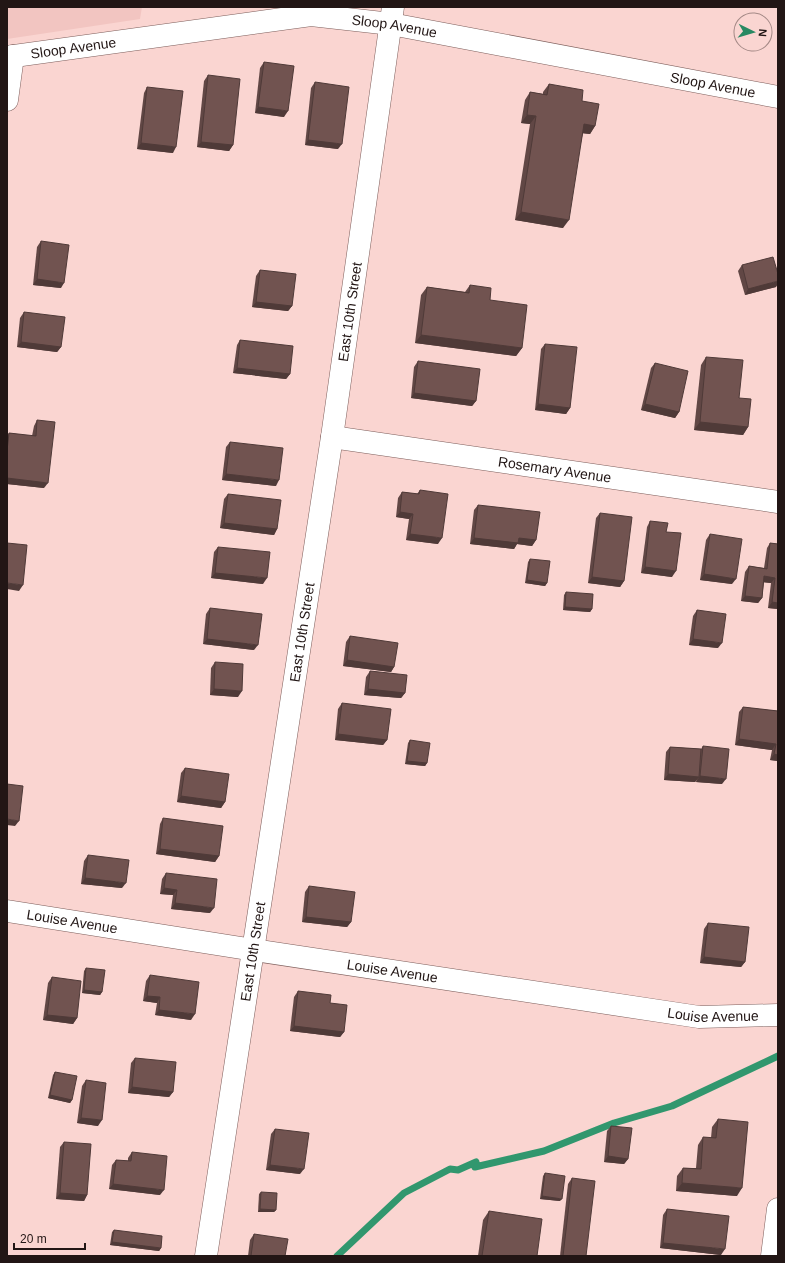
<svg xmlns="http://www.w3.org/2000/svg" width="785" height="1263" viewBox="0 0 785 1263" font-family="Arial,sans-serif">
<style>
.built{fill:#f2c5c1}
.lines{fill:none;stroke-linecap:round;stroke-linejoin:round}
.stream{stroke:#31976e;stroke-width:7}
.minor-casing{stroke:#7d5e5b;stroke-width:23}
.minor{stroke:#fff;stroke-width:22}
.wall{fill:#614745}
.shaded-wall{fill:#4f3a38}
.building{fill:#715350;stroke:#4f3a38}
.labels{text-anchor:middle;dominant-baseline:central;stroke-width:4;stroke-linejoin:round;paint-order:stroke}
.street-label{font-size:14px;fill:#221615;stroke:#fad5d1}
</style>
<rect width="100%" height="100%" fill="#fad5d1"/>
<polygon class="built" points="7,7 142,7 140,19 7,39"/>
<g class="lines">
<polyline class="stream" points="337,1256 404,1193 450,1169 458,1170 476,1162 475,1167 544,1151 614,1123 672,1106 778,1056"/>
<g class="minor-casing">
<g id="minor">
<path id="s1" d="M7,57L311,15L391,24L778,97"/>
<polyline points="7,100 13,56"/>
<path id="s2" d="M332,437L778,502"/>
<path id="s3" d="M7,911L254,950L699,1017L778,1015"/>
<path id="s4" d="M206,1256L332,437L393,7"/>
<polyline points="772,1256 778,1209"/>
</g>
</g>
<use href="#minor" class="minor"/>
</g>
<g class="wall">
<polygon points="264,62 284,117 255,113 260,68"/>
<polygon points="208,75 233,145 229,151 197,147 204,81"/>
<polygon points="315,82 338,149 305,145 311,88"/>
<polygon points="549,84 582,101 595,126 590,134 583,133 563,228 515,220 530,124 521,123 525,100 530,92 543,94 543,92"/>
<polygon points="147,87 173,153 137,149 144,93"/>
<polygon points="41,241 61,288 33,285 37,247"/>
<polygon points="742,265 776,287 745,295 738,271"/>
<polygon points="260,270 292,306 288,311 252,307 256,276"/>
<polygon points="470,285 522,348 516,356 415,343 421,295 427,287 465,292"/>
<polygon points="24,312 61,347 57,352 17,347 20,318"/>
<polygon points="240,340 290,374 286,379 233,373 237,345"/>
<polygon points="545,344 570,408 566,414 535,410 541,349"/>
<polygon points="706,357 739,398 748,427 743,435 694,430 701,365"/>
<polygon points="418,361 476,401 472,406 411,398 414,367"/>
<polygon points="655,363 679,412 675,418 641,410 651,368"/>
<polygon points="37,420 44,488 7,484 7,436 9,433 32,436 34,426"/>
<polygon points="230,442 276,486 222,480 226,447"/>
<polygon points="420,490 438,544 406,540 409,519 396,517 398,498 402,492 417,494"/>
<polygon points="228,494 277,529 274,535 220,528 224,499"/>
<polygon points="478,505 536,540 532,546 517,544 514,549 470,544 474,510"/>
<polygon points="600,513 624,581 620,587 588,583 596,518"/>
<polygon points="650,521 666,532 672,577 641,573 647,527"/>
<polygon points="710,534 732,584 700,580 706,540"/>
<polygon points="770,543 778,544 778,609 768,608 771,583 764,582 762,598 758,603 741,601 745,572 749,566 764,568 767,548"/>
<polygon points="218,547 263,584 211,578 214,552"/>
<polygon points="530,559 547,583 545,586 525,583 528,562"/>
<polygon points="566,592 592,609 590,612 563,610 564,595"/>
<polygon points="210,608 254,650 203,644 206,614"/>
<polygon points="697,610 718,648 689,645 693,616"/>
<polygon points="350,636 394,667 391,672 343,666 346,642"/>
<polygon points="215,662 238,697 210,695 211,668"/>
<polygon points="370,671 405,693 401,698 364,695 366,677"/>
<polygon points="342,703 387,740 383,745 335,740 338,709"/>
<polygon points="743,707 778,711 778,761 770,760 772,750 735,745 739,712"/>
<polygon points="410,740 427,763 425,766 405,764 408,743"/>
<polygon points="703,746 722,784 696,782 697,780 695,782 664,780 666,752 670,747 701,749"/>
<polygon points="185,768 225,802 221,808 177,802 181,773"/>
<polygon points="163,818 219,856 215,862 156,854 160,824"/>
<polygon points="88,855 122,888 81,884 84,861"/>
<polygon points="166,873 210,913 171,909 173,895 160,894 162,879"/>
<polygon points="309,886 351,922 347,927 302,922 305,892"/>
<polygon points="708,923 745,962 741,967 700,963 704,929"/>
<polygon points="86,968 102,992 100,995 82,993 84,971"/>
<polygon points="150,975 191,1020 155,1015 157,1003 143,1001 146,981"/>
<polygon points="52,977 77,1018 73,1024 43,1020 48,983"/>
<polygon points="298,991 330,1003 344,1032 340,1037 290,1031 294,997"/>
<polygon points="135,1058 173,1092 169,1097 128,1093 131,1063"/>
<polygon points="55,1072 72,1100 70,1103 48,1098 53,1075"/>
<polygon points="86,1080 98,1126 77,1123 82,1086"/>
<polygon points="718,1119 737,1196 676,1191 677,1176 683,1168 696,1168 698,1145 703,1137 711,1138 712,1127"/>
<polygon points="611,1126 628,1159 624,1164 604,1162 607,1131"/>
<polygon points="275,1129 300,1174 266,1170 271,1134"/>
<polygon points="64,1142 87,1195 84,1201 56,1199 60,1147"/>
<polygon points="132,1152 160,1195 109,1189 112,1165 116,1160 128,1161 128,1158"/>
<polygon points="545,1173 560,1201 540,1199 543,1176"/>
<polygon points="572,1178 586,1256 560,1256 568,1184"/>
<polygon points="261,1192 276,1210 274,1212 258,1212 259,1194"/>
<polygon points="667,1209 721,1255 660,1248 663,1215"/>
<polygon points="489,1211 537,1256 478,1256 483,1220"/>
<polygon points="114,1230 161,1248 159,1251 110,1245 112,1232"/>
<polygon points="254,1234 285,1256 248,1256 250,1240"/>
</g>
<g class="shaded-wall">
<polygon points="258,107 288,111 284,117 255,113"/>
<polygon points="527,115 536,116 530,124 521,123"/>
<polygon points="584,124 595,126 590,134 579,133"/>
<polygon points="308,140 342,144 338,149 305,145"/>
<polygon points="201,142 233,145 229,151 197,147"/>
<polygon points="141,143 176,147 173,153 137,149"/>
<polygon points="521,212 569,220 563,228 515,220"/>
<polygon points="37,279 64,283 61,288 33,285"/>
<polygon points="778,281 778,284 776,287 745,295 748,289"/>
<polygon points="256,302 292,306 288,311 252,307"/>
<polygon points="421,335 522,348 516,356 415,343"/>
<polygon points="21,342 61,347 57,352 17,347"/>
<polygon points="237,368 290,374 286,379 233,373"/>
<polygon points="414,393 476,401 472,406 411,398"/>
<polygon points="538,404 570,408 566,414 535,410"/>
<polygon points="645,404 679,412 675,418 641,410"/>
<polygon points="700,422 748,427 743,435 694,430"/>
<polygon points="226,474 279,480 276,486 222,480"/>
<polygon points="7,478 48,483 44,488 7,484"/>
<polygon points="400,512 413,514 409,519 396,517"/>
<polygon points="224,523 277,529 274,535 220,528"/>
<polygon points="410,534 442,538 438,544 406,540"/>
<polygon points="474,538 519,538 536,540 532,546 517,544 514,549 470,544"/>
<polygon points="645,567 676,571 672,577 641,573"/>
<polygon points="215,573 267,578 263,584 211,578"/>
<polygon points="704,574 736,579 732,584 700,580"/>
<polygon points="764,576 775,578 771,583 760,582"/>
<polygon points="592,577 624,581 620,587 588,583"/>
<polygon points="527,580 547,583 545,586 525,583"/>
<polygon points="7,583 23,585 19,591 7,589"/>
<polygon points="745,596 762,598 758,603 741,601"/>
<polygon points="772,602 778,603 778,609 768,608"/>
<polygon points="565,607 592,609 590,612 563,610"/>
<polygon points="207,639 258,645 254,650 203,644"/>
<polygon points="693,639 722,643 718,648 689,645"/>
<polygon points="347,660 394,667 391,672 343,666"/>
<polygon points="214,689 242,691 238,697 210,695"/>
<polygon points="368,689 405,693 401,698 364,695"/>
<polygon points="338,734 387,740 383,745 335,740"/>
<polygon points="739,739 776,744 772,750 735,745"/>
<polygon points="774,754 778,755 778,761 770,760"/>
<polygon points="407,761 427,763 425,766 405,764"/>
<polygon points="668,774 699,777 695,782 664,780"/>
<polygon points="700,776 726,779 722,784 696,782"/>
<polygon points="181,796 225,802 221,808 177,802"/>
<polygon points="7,819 19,821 15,826 7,825"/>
<polygon points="160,849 219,856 215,862 156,854"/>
<polygon points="85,878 126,883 122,888 81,884"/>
<polygon points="164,888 177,890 173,895 160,894"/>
<polygon points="175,903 214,908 210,913 171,909"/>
<polygon points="306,917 351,922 347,927 302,922"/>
<polygon points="704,957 745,962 741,967 700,963"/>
<polygon points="84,990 102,992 100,995 82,993"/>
<polygon points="147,996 160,997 157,1003 143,1001"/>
<polygon points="159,1010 195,1014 191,1020 155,1015"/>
<polygon points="47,1015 77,1018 73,1024 43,1020"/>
<polygon points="294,1026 344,1032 340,1037 290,1031"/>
<polygon points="132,1087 173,1092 169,1097 128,1093"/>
<polygon points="50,1095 72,1100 70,1103 48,1098"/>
<polygon points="81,1118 102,1120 98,1126 77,1123"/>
<polygon points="608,1156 628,1159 624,1164 604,1162"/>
<polygon points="270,1165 304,1169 300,1174 266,1170"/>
<polygon points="682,1183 742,1188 737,1196 676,1191"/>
<polygon points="113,1184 164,1190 160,1195 109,1189"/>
<polygon points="60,1193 87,1195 84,1201 56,1199"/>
<polygon points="542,1196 562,1199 560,1201 540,1199"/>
<polygon points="260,1209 276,1210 274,1212 258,1212"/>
<polygon points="112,1242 161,1248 159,1251 110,1245"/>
<polygon points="663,1243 725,1249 721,1255 660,1248"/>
</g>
<g class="building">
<polygon points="264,62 294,66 288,111 258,107"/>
<polygon points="208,75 240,79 233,145 201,142"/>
<polygon points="315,82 349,87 342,144 308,140"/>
<polygon points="549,84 583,90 582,101 599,104 595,126 584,124 569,220 521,212 536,116 527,115 530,92 547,95"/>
<polygon points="147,87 183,91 176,147 141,143"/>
<polygon points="41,241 69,245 64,283 37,279"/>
<polygon points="773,257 778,274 778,281 748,289 742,265"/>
<polygon points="260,270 296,274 292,306 256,302"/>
<polygon points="470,285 491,288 490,300 527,305 522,348 421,335 427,287 469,293"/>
<polygon points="24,312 65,317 61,347 21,342"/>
<polygon points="240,340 293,346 290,374 237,368"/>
<polygon points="545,344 577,347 570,408 538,404"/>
<polygon points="706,357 743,360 739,398 751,399 748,427 700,422"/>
<polygon points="418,361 480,369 476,401 414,393"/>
<polygon points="655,363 688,371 679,412 645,404"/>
<polygon points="37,420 55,422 48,483 7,478 7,451 9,433 36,436"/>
<polygon points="230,442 283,448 279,480 226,474"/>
<polygon points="420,490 448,494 442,538 410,534 413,514 400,512 402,492 419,494"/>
<polygon points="228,494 281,500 277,529 224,523"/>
<polygon points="478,505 540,512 536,540 519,538 518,543 474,538"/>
<polygon points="600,513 632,517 624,581 592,577"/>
<polygon points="650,521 668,523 666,532 681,533 676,571 645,567"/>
<polygon points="710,534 742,539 736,579 704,574"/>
<polygon points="7,543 27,545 23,585 7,583"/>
<polygon points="770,543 778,544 778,603 772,602 775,578 764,576 762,598 745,596 749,566 767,569"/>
<polygon points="218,547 270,552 267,578 215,573"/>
<polygon points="530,559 550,561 547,583 527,580"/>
<polygon points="566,592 593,594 592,609 565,607"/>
<polygon points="210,608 262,614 258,645 207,639"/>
<polygon points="697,610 726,614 722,643 693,639"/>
<polygon points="350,636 398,643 394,667 347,660"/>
<polygon points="215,662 243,664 242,691 214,689"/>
<polygon points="370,671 407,675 405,693 368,689"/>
<polygon points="342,703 391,709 387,740 338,734"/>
<polygon points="743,707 778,711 778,755 774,754 776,744 739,739"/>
<polygon points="410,740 430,743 427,763 407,761"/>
<polygon points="703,746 729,749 726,779 700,776"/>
<polygon points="670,747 701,749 699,777 668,774"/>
<polygon points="185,768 229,774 225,802 181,796"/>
<polygon points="7,784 23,786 19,821 7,819"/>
<polygon points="163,818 223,826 219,856 160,849"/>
<polygon points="88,855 129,860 126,883 85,878"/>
<polygon points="166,873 217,879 214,908 175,903 177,890 164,888"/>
<polygon points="309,886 355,892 351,922 306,917"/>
<polygon points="708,923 749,927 745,962 704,957"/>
<polygon points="86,968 105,970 102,992 84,990"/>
<polygon points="150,975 199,982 195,1014 159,1010 160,997 147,996"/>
<polygon points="52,977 81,981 77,1018 47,1015"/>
<polygon points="298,991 331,995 330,1003 347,1005 344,1032 294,1026"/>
<polygon points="135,1058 176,1062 173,1092 132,1087"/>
<polygon points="55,1072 77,1076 72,1100 50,1095"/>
<polygon points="86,1080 106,1083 102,1120 81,1118"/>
<polygon points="718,1119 748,1122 742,1188 682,1183 683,1168 701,1169 703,1137 716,1138"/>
<polygon points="611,1126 632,1128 628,1159 608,1156"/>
<polygon points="275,1129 309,1133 304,1169 270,1165"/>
<polygon points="64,1142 91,1144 87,1195 60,1193"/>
<polygon points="132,1152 167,1156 164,1190 113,1184 116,1160 131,1161"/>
<polygon points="545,1173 565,1176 562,1199 542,1196"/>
<polygon points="572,1178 595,1181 586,1256 563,1256"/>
<polygon points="261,1192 277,1193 276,1210 260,1209"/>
<polygon points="667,1209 729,1216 725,1249 663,1243"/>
<polygon points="489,1211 542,1219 537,1256 482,1256"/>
<polygon points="114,1230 162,1236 161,1248 112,1242"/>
<polygon points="254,1234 288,1239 285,1256 251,1256"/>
</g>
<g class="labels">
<g class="street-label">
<text stroke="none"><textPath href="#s1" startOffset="391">Sloop Avenue</textPath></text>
<text stroke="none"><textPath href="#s1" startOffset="67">Sloop Avenue</textPath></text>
<text stroke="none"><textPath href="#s1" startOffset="715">Sloop Avenue</textPath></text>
<text stroke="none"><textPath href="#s4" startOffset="955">East 10th Street</textPath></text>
<text stroke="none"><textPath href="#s2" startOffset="225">Rosemary Avenue</textPath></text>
<text stroke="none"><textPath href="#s4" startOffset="631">East 10th Street</textPath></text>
<text stroke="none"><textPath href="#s3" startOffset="66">Louise Avenue</textPath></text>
<text stroke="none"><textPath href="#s4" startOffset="308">East 10th Street</textPath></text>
<text stroke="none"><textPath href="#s3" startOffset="390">Louise Avenue</textPath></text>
<text stroke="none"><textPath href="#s3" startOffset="714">Louise Avenue</textPath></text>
</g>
</g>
<rect width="785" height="1263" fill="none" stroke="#221615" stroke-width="16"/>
<g transform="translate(753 32) rotate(95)"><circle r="19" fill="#fad5d1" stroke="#a48986"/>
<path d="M0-3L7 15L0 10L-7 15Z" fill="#288962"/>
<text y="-6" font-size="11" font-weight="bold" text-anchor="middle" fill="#221615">N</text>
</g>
<path d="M14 1243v6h71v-6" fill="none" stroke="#221615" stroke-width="2"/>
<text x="20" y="1243" font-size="12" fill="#221615" stroke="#fad5d1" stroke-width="3" paint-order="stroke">20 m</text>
</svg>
